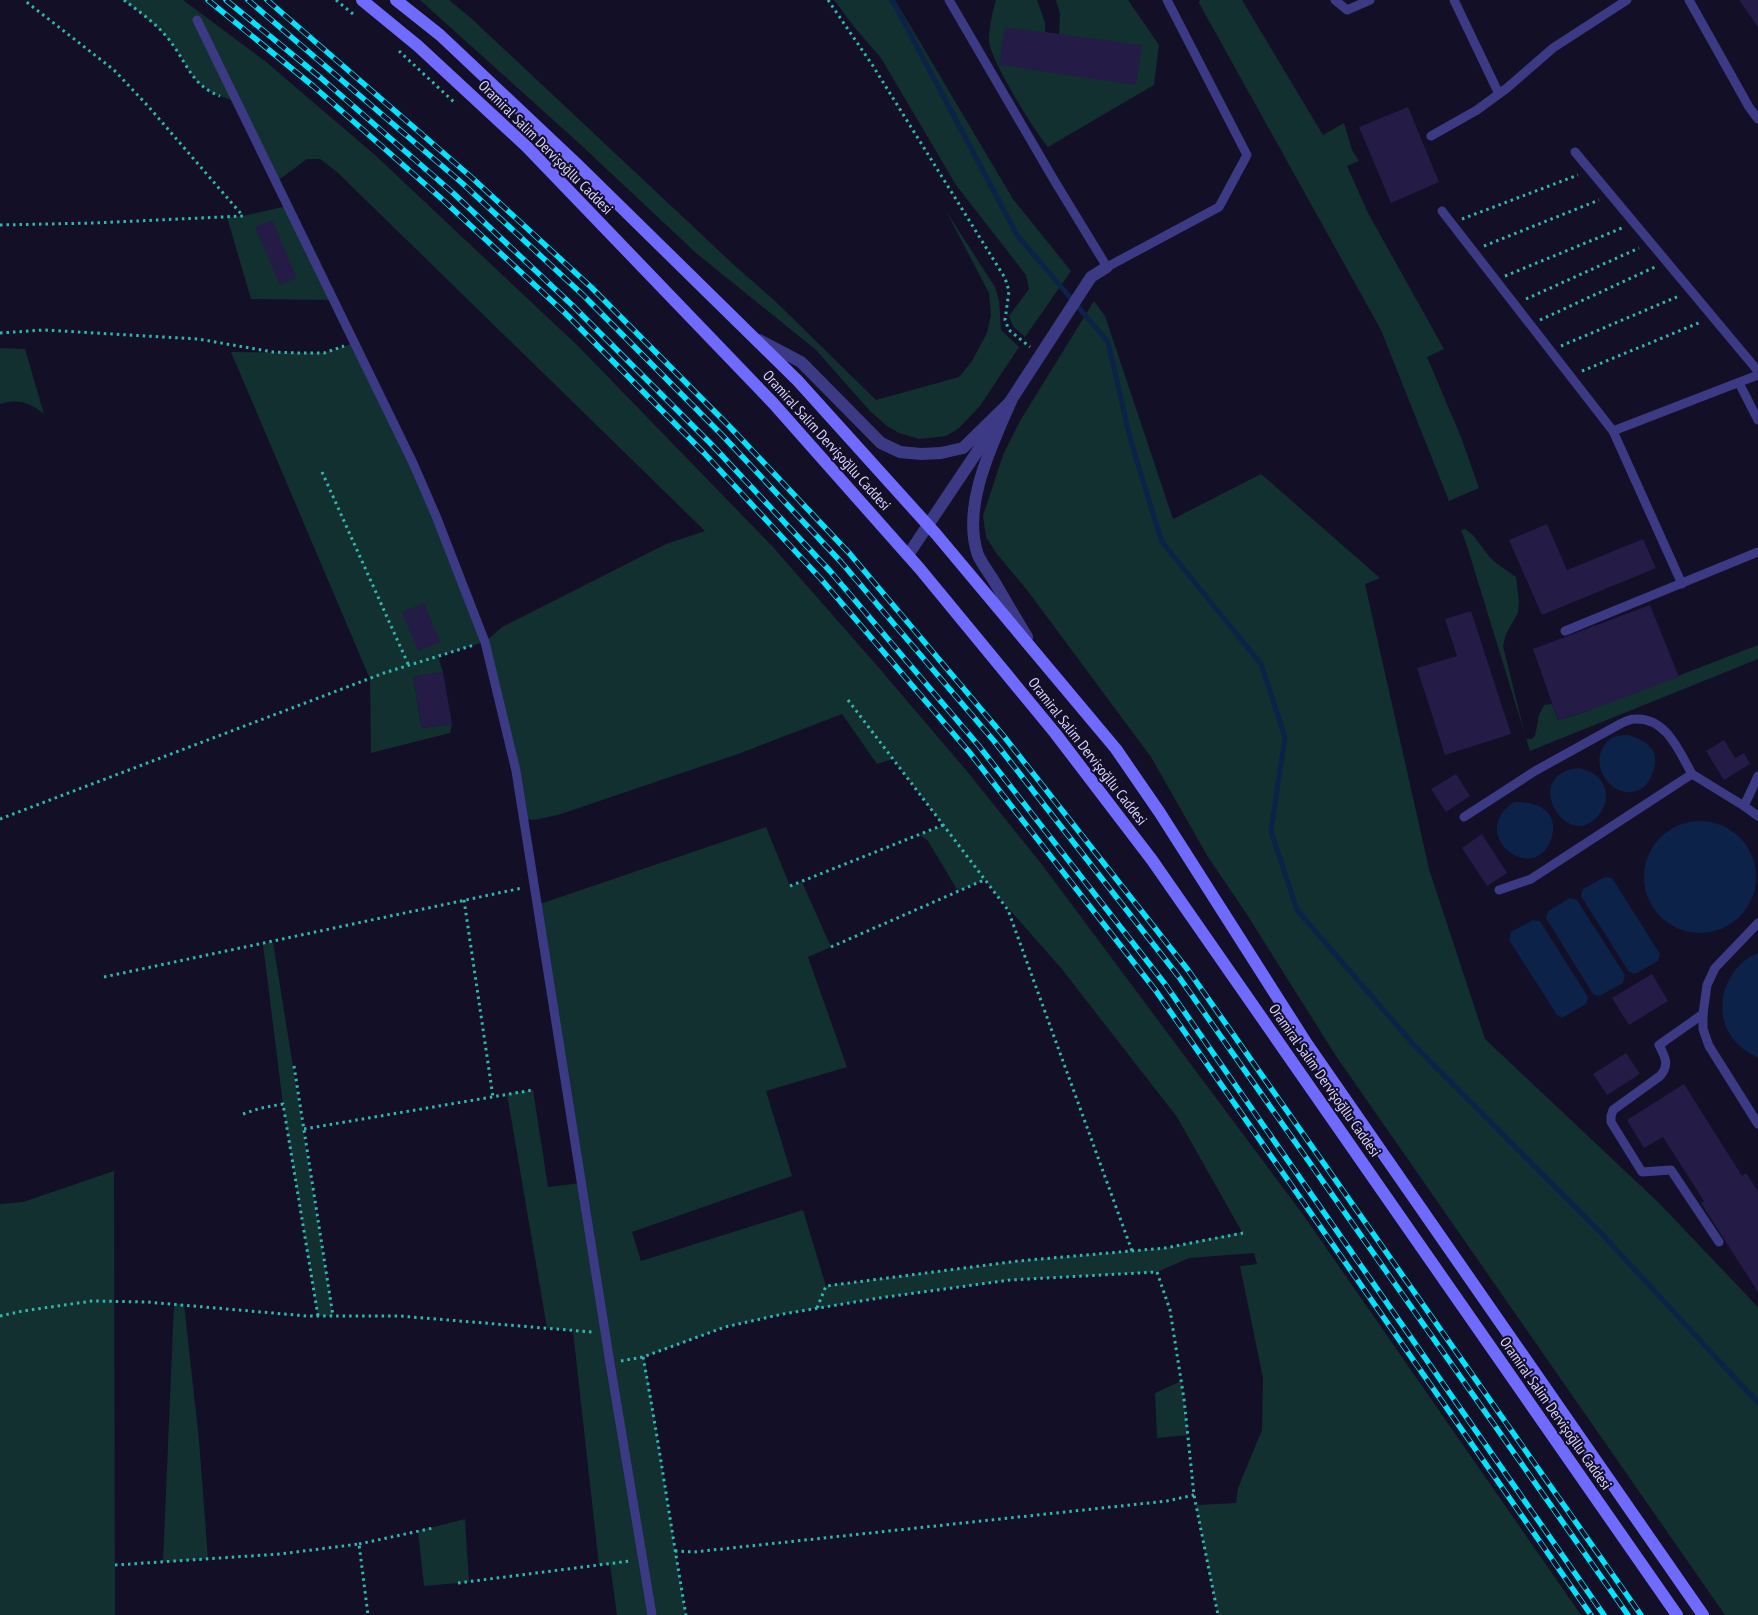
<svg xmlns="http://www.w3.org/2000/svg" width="1758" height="1615" viewBox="0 0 1758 1615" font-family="'PT Sans Narrow',sans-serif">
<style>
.green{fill:#12302f}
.water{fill:#0c2248}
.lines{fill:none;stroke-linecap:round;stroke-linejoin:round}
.stream{stroke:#0c2248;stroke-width:5}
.building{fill:#241b47}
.path{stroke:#2fb8b0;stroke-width:3;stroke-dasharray:2.5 4;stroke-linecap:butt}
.service{stroke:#3d3a85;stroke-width:9}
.minor{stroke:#3d3a85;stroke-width:12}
.secondary{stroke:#6f6bff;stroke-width:12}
.rail-casing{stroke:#00e5ff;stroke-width:5.5}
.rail{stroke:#130f26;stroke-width:4;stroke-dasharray:11;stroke-linecap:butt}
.labels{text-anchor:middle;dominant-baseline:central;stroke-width:4;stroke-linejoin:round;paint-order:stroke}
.street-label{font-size:15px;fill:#d9d4ff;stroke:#130f26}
</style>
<rect width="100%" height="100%" fill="#130f26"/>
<g class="green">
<path d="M124,0H183L265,61L375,155L578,346L773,547L879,668L966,770L1043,866L1304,1216L1581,1615H1218L1196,1505L1236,1503L1238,1488L1262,1430L1263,1378L1240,1266L1257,1264L1254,1253L1189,1258L1157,1272L1010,1280L879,1298L783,1314L725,1327L644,1357C659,1442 671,1529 686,1615H617L610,1564L599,1565L573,1331L547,1328L507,1094L533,1090L548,1187L581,1183L537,905L766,827L790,886L802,882L831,947L808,957L847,1067L766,1091L792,1176L632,1232L641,1261L803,1210L826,1286L1018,1261L1165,1248L1242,1232L1177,1117L1061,968L1000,899L985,880L958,891L928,841L920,835L943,825L893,759L877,764L842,714L738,754L561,814L535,820L523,819L484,642L438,656L443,672L413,677L422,728L452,724L450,733L371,753L370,679L231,352L324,353L354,343L413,463L485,642L502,627L666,544L705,531L337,172L320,159H307L276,182L237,102L214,94L197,82L173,45L157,27Z"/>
<polygon points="420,0 449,0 472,19 733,264 774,300 876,400 959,377 972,361 987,333 991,315 989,293 946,211 995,287 999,300 1001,330 1019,347 980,406 959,428 946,436 919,439 899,433 887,426 870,411 816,350 696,253 581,145"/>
<polygon points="834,0 895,0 1013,199 1071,271 1025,337 1013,326 1009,316 1029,289 1026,275 956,185 881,58 855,28"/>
<path d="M996,0H1037L1045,23V32L1059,34L1060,14L1056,0H1128L1159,45L1154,85L1048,147C1034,131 992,62 989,42C988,32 993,10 996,0Z"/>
<polygon points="1200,0 1242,0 1323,135 1344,123 1352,150 1359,161 1347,166 1368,213 1444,349 1427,357 1461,437 1479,488 1449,501 1381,330 1199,3"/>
<polygon points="287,206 333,300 251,299 227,217 243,216"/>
<polygon points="1094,301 1105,316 1173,519 1261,474 1380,578 1365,584 1429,869 1485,1039 1659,1203 1758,1307 1758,1615 1725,1615 1336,1056 1246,913 1208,857 1151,757 1027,590 997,554 986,537 983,516 1003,455 1020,421"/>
<path d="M0,348L25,349L44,414C31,403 17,398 0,404Z"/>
<path d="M1465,529C1476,536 1480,545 1488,555C1495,564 1507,570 1516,577L1519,602L1518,613L1506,634L1503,646L1526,739H1531L1535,736L1539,715L1544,705L1552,704L1558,720L1579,714L1758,645V659L1530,751L1467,546L1461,530Z"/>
<polygon points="273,942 333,1316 318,1316 283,1104 263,944"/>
<polygon points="114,1171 115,1615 0,1615 0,1204 23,1202"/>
<polygon points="174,1304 184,1304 199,1440 208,1559 163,1562"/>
<polygon points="1181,1381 1188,1435 1157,1438 1155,1393"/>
<polygon points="465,1519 469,1582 424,1586 418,1531"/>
</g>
<g class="water">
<path d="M1628,735C1648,741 1662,751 1652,774C1650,779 1647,786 1641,789C1623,799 1604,784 1600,767C1597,755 1604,739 1617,736C1620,735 1625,735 1628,735Z"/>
<path d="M1579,768C1584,770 1590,771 1594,774C1609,784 1610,804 1597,817C1565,852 1520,773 1579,768Z"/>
<path d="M1514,802C1535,801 1559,810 1552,836C1538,889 1464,836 1514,802Z"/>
<circle cx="1700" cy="877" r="56"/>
<polygon points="1605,877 1612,878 1660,954 1658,961 1635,974 1629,972 1581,896 1583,889"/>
<polygon points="1570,898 1577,900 1625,975 1623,983 1599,996 1593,994 1546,918 1548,911"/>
<polygon points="1533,920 1540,921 1588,997 1586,1004 1562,1018 1557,1015 1509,940 1511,932"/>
<path d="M1758,953V1058C1748,1053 1741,1048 1734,1040C1710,1011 1725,966 1758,953Z"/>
</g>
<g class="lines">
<polyline class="stream" points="891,0 895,5 1017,235 1108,342 1131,442 1162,542 1261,664 1285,737 1271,831 1297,910 1413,1044 1601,1233 1758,1403"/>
</g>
<g class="building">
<polygon points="1739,0 1758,0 1758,27"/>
<polygon points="1005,27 1142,45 1136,85 999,65"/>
<polygon points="1408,107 1439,182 1391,203 1359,127"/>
<polygon points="272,220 297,278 280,285 255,227"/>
<polygon points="1547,524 1567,570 1643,539 1656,568 1542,615 1509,540"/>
<polygon points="424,603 440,642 418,651 402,612"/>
<polygon points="1650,605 1679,677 1579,714 1558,720 1533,649"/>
<polygon points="1471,611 1511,734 1445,755 1417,668 1457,656 1445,619"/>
<polygon points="443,672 452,724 422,728 413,677"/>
<polygon points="1724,740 1735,758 1744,753 1750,764 1724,780 1706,751"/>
<polygon points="1456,774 1470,796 1446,812 1431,789"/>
<polygon points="1482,834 1507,873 1487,886 1462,848"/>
<polygon points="1652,974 1668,1001 1629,1025 1612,998"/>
<polygon points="1626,1053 1640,1074 1607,1095 1593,1074"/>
<polygon points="1684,1084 1742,1176 1746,1173 1758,1191 1758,1292 1701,1203 1704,1201 1663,1137 1644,1148 1627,1120"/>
</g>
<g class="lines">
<g class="path">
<path d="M124,0C141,13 161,27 173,45C188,66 193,86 220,96"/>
<polyline points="336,0 353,14"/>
<polyline points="828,0 873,66 1005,278 1009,291 1005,320 1009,330 1030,347"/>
<polyline points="399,51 455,103"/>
<polyline points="1462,219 1578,175"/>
<polyline points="0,225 94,223 243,216 148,106 114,70 24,0"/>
<polyline points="1484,246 1599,200"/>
<polyline points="1505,276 1622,228"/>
<polyline points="1526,299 1639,248"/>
<polyline points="1540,320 1655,267"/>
<polyline points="0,333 44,330 198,339 273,352 297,353 324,353 344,346"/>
<polyline points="1561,346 1679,296"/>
<polyline points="1582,371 1701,322"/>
<polyline points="322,472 409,666"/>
<polyline points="848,700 1008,910 1132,1251"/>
<polyline points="0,819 384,673 474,645"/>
<polyline points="790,886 943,825"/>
<polyline points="464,900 493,1097"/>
<polyline points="831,947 984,880"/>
<polyline points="104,977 522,888"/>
<polyline points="294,1066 333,1316"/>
<polyline points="243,1114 261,1108 283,1104 318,1316"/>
<polyline points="304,1129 533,1090"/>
<polyline points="817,1308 826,1286 1018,1261 1165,1248 1243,1233"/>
<polyline points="0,1316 23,1311 92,1301 147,1302 307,1316 400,1316 592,1332"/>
<path d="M643,1357C659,1442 671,1529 686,1615"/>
<polyline points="621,1361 643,1357 725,1327 783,1314 879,1298 1010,1280 1157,1272 1170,1310 1184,1399 1194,1495 1218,1615"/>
<polyline points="359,1544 433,1528"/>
<polyline points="675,1551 694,1552 1167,1501 1194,1495"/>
<polyline points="115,1565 280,1554 359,1544 368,1615"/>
<polyline points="458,1583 630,1561"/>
</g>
<g class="service">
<polyline points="949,0 1054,180 1107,267 1219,207 1247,155 1167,0"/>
<polyline points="1335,0 1347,10 1370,0"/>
<polyline points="1454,0 1499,94"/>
<polyline points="1689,0 1749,107 1758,119"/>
<polyline points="197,20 413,463 436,516 485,642 516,771 610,1363 652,1615"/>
<polyline points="1431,136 1477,110 1507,88 1553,48 1627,0"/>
<polyline points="1575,152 1758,371"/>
<polyline points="1442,211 1613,431 1682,584"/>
<polyline points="1739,383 1758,420"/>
<polyline points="1613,431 1758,375"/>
<polyline points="1565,631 1758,552"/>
<polyline points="1758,776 1744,806 1758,816"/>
<path d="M1464,817L1535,771L1620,724C1624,722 1630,719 1635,719C1666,717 1679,751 1692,774"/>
<polyline points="1499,890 1531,879 1692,774 1744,806"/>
<polyline points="1703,1014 1703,1029 1709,1046 1758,1124"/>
<path d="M1719,1242L1671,1170L1642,1172L1611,1122V1116L1613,1110L1660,1076C1670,1065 1665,1057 1659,1045L1703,1014L1707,985L1715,968L1758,923"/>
</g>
<g class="minor">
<path d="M759,340L801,362L881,443L900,452L921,454L941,453L963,448L1011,401C992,445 961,507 978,555C982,564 989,573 994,581C1005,600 1016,619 1027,637"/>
<polyline points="1006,408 1091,277 1107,267"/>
<polyline points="908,555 991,431"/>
</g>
<g class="secondary">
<polyline points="362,0 418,46 527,147 773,403 920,569 1055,733 1152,860 1677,1615"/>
<polyline points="396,0 440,35 578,165 798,381 936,534 1116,749 1160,813 1307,1044 1703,1615"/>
</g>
<g class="rail-casing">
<g id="rail">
<polyline points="208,0 313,86 443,200 565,313 704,453 821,579 970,753 1156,991 1591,1615"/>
<polyline points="226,0 321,78 452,192 572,305 712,445 830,571 979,746 1165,984 1604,1615"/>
<polyline points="248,0 462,183 583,295 722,435 841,562 994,741 1179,977 1628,1615"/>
<polyline points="267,0 470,176 591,287 730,427 850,554 1002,734 1188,970 1641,1615"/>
</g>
</g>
<use href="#rail" class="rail"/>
</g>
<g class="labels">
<g class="street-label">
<text transform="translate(546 147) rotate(45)">Oramiral Salim Dervişoğllu Caddesi</text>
<text transform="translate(827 440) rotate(48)">Oramiral Salim Dervişoğllu Caddesi</text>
<text transform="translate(1088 751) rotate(52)">Oramiral Salim Dervişoğllu Caddesi</text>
<text transform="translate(1325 1080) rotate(55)">Oramiral Salim Dervişoğllu Caddesi</text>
<text transform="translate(1556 1413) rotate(55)">Oramiral Salim Dervişoğllu Caddesi</text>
</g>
</g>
</svg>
